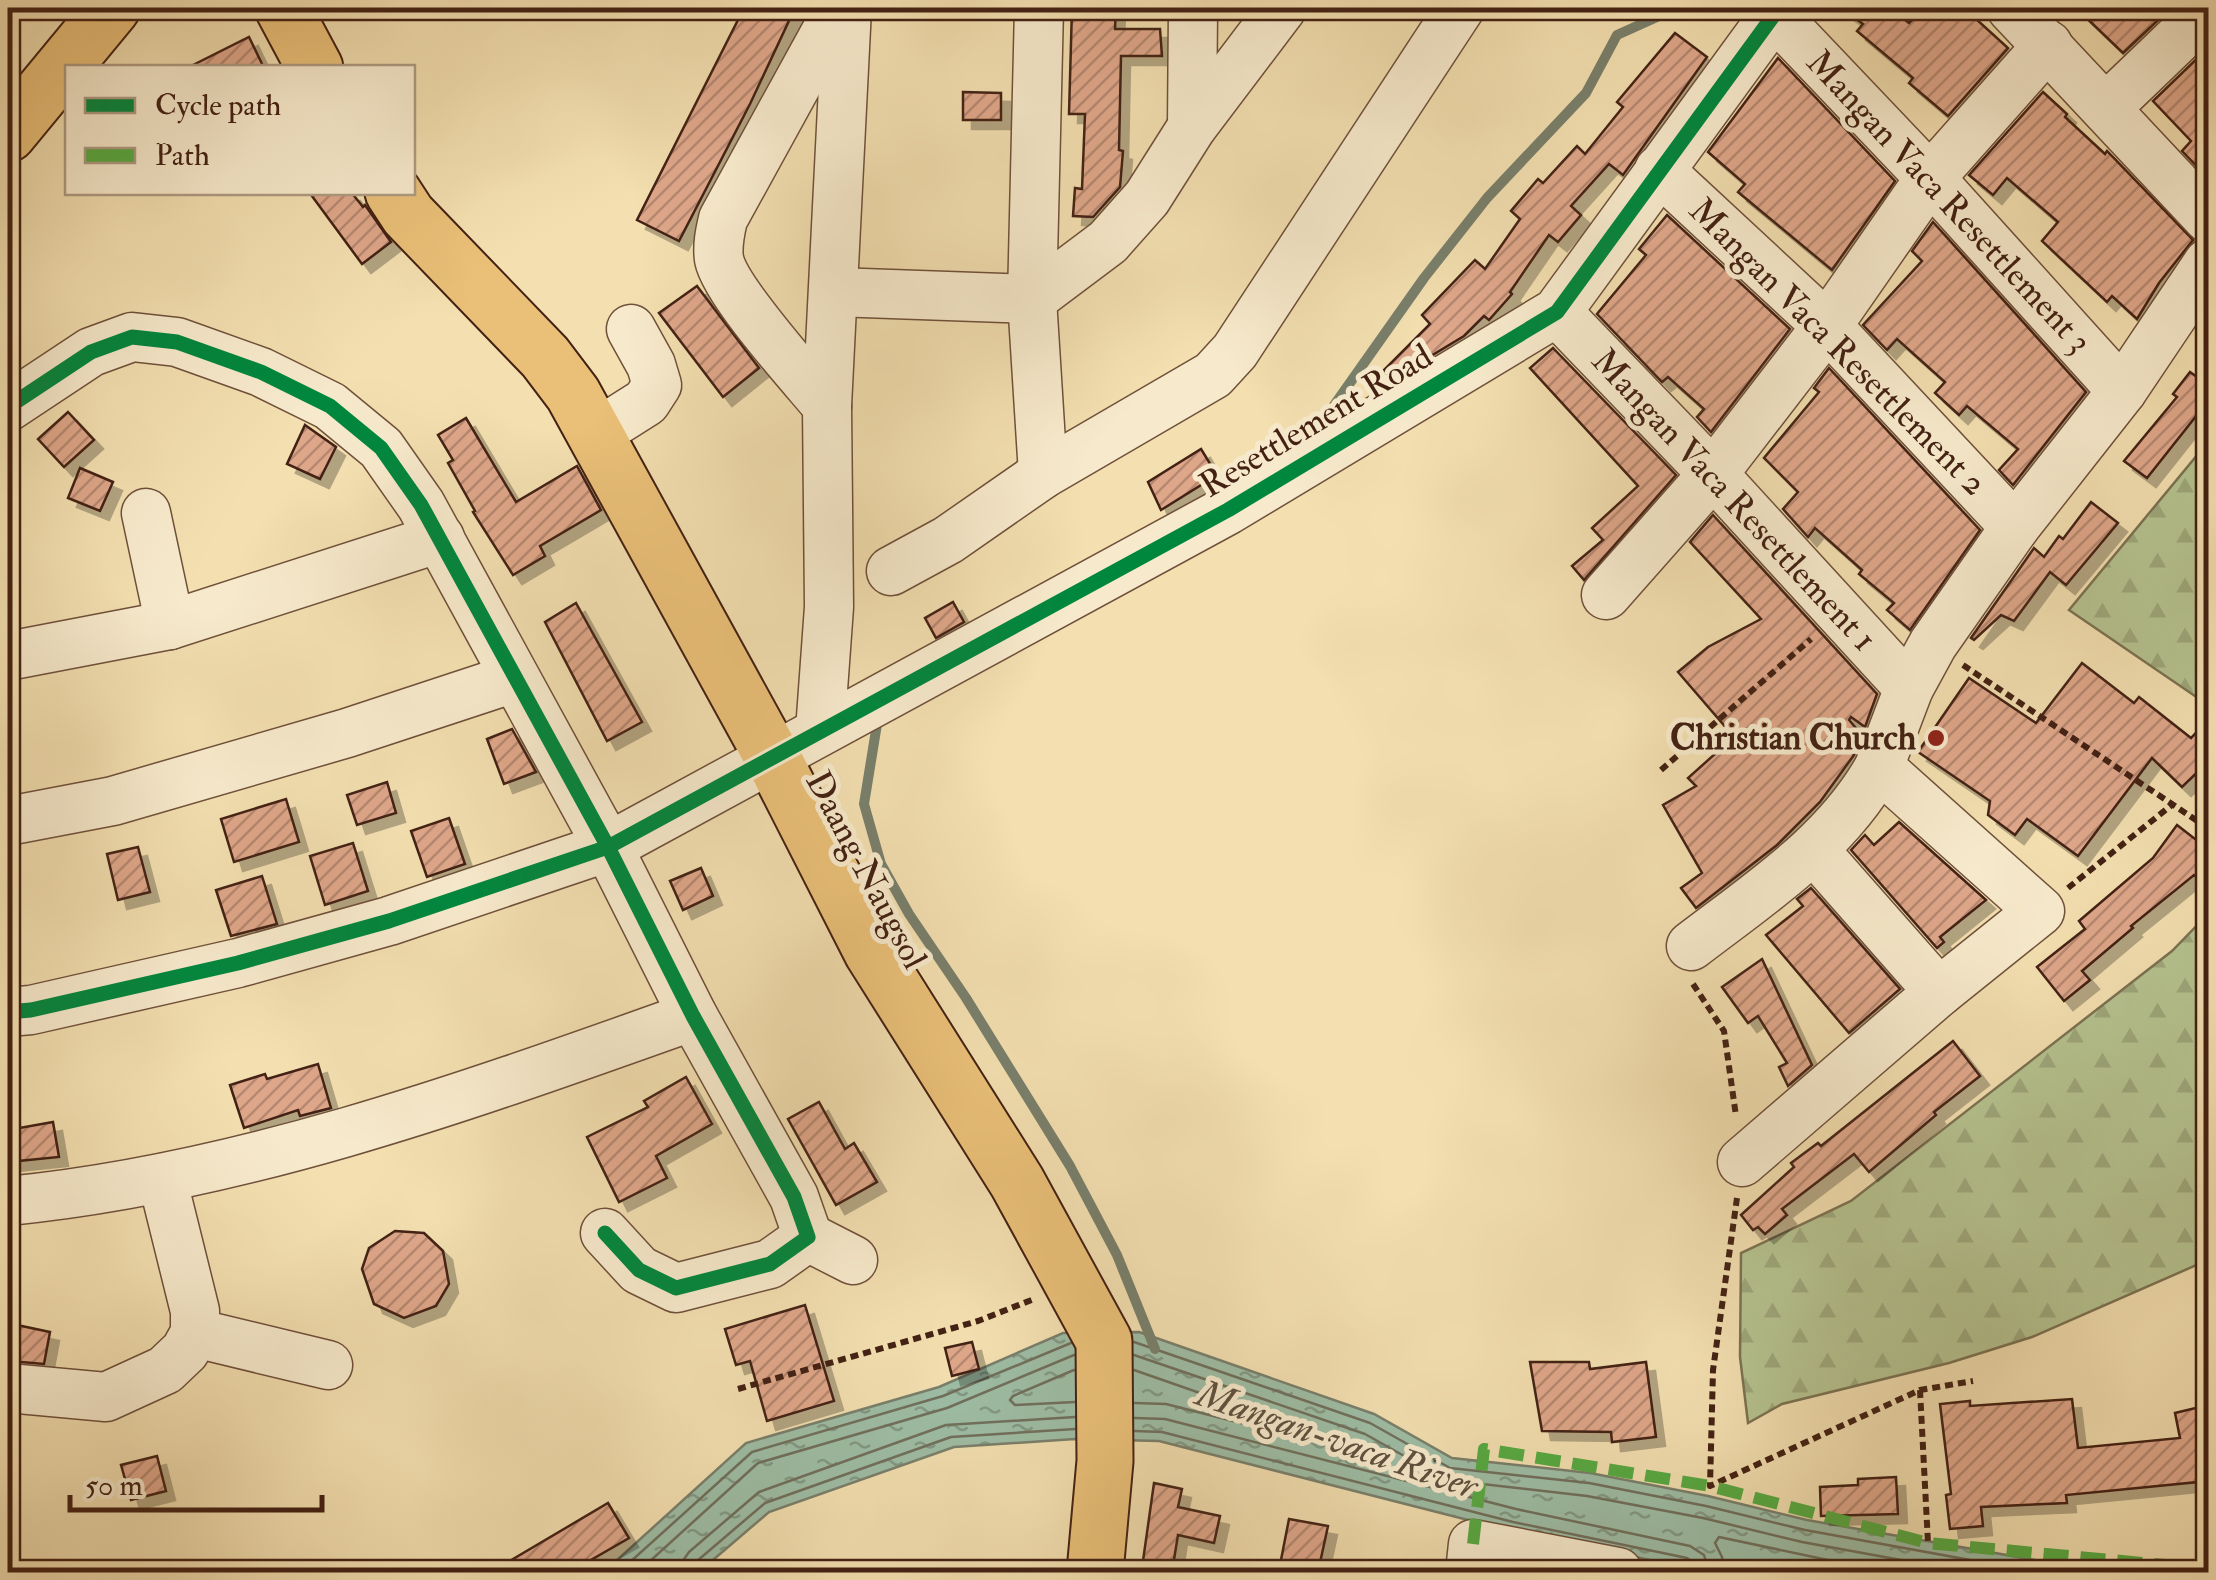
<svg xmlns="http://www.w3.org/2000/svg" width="2216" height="1580" viewBox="0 0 2216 1580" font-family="'IM FELL Double Pica',serif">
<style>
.forest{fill:url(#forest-firs);stroke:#7c7252;stroke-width:2.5}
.water{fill:url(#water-ripples);stroke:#797f6b;stroke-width:2.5}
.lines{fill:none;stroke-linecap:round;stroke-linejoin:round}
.shore{stroke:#706f5c;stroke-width:2.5}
.stream{stroke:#797f6b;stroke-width:10}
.building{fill:url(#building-hatch);stroke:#432113;stroke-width:2.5;filter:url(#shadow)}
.minor-casing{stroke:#6f503a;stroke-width:51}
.major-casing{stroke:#432113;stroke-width:59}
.path{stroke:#432113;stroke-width:6;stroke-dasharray:8 5;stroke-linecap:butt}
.minor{stroke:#f7eacc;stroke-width:48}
.major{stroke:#eac078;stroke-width:55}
.quiet{stroke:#56aa42;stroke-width:12;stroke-dasharray:25 12;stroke-linecap:butt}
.cycleway-casing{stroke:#f7eacc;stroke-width:21}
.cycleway{stroke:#00873e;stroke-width:15}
.poi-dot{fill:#8f2418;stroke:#f7eacc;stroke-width:4}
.labels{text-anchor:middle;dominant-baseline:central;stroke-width:10;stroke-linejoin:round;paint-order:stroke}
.street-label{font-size:35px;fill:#432113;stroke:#f7eacc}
.poi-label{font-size:35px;font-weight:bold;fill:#432113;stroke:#f7eacc;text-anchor:end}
.water-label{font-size:38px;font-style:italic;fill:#5e503f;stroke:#f7eacc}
</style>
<defs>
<pattern id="forest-firs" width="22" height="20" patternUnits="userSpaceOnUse" patternTransform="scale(2.5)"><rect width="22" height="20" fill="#b5c390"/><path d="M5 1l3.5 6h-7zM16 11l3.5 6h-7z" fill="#9da77b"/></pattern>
<pattern id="water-ripples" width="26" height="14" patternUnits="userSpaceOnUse" patternTransform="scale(2.5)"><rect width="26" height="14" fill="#9dbda5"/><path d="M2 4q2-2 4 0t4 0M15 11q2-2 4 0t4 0" fill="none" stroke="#829985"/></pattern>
<pattern id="building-hatch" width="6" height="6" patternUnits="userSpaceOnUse" patternTransform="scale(2.5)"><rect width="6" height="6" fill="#dfa78a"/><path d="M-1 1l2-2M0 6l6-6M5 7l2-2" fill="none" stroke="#b68870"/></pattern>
<filter id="shadow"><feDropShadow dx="9" dy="9" stdDeviation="0" flood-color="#0004"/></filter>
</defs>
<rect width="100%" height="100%" fill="#f3dfb0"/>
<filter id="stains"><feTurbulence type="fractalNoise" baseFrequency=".002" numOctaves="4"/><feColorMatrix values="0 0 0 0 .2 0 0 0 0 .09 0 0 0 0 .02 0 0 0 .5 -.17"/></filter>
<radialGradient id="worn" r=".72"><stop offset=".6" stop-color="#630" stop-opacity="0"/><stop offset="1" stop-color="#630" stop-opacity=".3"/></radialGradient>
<g class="forest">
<polygon points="2208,442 2208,705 2069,610"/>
<polygon points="2208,914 2208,1260 2032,1337 1949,1363 1782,1404 1748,1423 1740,1357 1741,1253 1851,1201 2172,951"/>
</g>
<polygon class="water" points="1139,1332 1374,1414 1452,1458 1590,1473 1708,1496 1807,1520 2103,1572 1708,1572 1511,1531 1159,1441 1075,1439 954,1447 769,1512 699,1572 604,1572 746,1443 939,1387 1063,1333"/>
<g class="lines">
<g class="shore">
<polyline points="1134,1342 1370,1423 1450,1468 1589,1483 1706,1506 1805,1530 2036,1572"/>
<polyline points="1134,1355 1365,1434 1447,1480 1587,1496 1703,1518 1802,1542 1967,1572"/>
<polyline points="1074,1370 1013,1396 1010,1400 1015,1405 1075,1402"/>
<polyline points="1134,1370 1306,1430 1309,1435 1303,1439 1166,1404 1135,1403"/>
<polyline points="1135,1418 1165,1419 1516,1509 1690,1546 1704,1555 1709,1572"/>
<polyline points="1135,1431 1162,1432 1513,1522 1687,1558 1695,1564 1696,1572"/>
<polyline points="619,1572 752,1452 943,1396 1071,1343"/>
<polyline points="638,1572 758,1463 947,1408 1074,1355"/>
<polyline points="681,1572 682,1562 689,1552 759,1492 946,1425 1075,1417"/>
<polyline points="694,1572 697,1561 765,1503 951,1437 1075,1429"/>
<polyline points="1724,1572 1722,1557 1715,1543 1719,1537 1885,1572"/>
</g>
<g class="stream">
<polyline points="1311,438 1424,278 1487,198 1586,93 1617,35 1677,8"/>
<polyline points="878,718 864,804 881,864 909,914 966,998 1070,1166 1117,1255 1155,1349"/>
</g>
</g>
<g class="building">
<polygon points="744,8 795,8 750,104 679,241 637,220"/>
<polygon points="1072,8 1116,8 1115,29 1160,29 1162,56 1121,56 1119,150 1123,151 1120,187 1093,217 1073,216 1075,188 1082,189 1085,114 1069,114"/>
<polygon points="1841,8 1890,8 1909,23 1924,8 1964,8 2008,48 1948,116 1909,83 1913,78 1857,31 1863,24"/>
<polygon points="2076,8 2171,8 2123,53"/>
<polygon points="1675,33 1707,57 1623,175 1609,164 1571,206 1581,215 1558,242 1549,235 1510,292 1512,294 1489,320 1484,316 1464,336 1391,380 1383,371 1430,324 1422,315 1475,260 1485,269 1520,219 1511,211 1538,179 1543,183 1577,146 1585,154 1623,107 1617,102"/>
<polygon points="249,37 264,68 187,68"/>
<polygon points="2208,48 2208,178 2182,151 2191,141 2153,101"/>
<polygon points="1778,58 1895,181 1832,270 1738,192 1745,184 1708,152"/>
<polygon points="963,92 1001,93 1001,120 963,120"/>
<polygon points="2043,92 2067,114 2065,117 2105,154 2107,151 2193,240 2159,283 2137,319 2112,296 2107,302 2042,241 2058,222 2007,178 1993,195 1969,175"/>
<polygon points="309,192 351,192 363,207 365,205 391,242 362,264"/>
<polygon points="1667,215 1790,329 1711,432 1697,417 1704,409 1668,377 1662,382 1597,314 1646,255 1639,249"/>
<polygon points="1933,222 2086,392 2013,485 1999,470 2018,449 1967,406 1959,415 1935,393 1945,382 1897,339 1887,350 1863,325 1922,261 1912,251"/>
<polygon points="697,286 759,368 723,397 659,313"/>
<polygon points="1553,348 1676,475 1584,580 1572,566 1603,540 1592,528 1638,486 1530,368"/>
<polygon points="1829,368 1980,530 1910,630 1887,610 1894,603 1859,574 1862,570 1815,528 1808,537 1783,509 1798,492 1764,458 1819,392 1814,388"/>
<polygon points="2190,372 2208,385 2208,401 2147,478 2124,461 2177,397 2173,394"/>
<polygon points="68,412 94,440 64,467 38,439"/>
<polygon points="466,418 516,502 577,466 601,510 540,546 545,556 513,575 473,512 475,511 448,463 453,460 438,435"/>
<polygon points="305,425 336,447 320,479 287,464"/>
<polygon points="1201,449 1217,475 1161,510 1148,482"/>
<polygon points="80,468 113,482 100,511 68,498"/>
<polygon points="2091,502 2118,523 2066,585 2050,572 2014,621 2001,615 1974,640 1971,638 2034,548 2044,557 2059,536 2063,539"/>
<polygon points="1713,515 1877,694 1865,727 1851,717 1849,720 1862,735 1850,751 1854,755 1820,802 1777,845 1696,908 1681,888 1702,873 1663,805 1696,786 1688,778 1734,737 1678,672 1708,647 1761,619 1690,542"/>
<polygon points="953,602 964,622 936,638 925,618"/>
<polygon points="576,603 642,722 607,741 545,622"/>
<polygon points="2082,663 2134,703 2139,697 2191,738 2208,720 2208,762 2182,787 2152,758 2078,856 2027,819 2015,835 1988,815 1990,801 1918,752 1969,678 2036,723"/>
<polygon points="512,729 536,772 504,784 487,739"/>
<polygon points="387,782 396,813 357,825 347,795"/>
<polygon points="286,799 299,842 234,862 221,819"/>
<polygon points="449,818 465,864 427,877 411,831"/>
<polygon points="1899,822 1986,900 1940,937 1944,942 1937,948 1851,850 1865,835 1874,845"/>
<polygon points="2177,825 2208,849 2208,886 2194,875 2131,926 2133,928 2082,971 2090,980 2064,1001 2037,967 2085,929 2079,921 2153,858"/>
<polygon points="353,843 368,891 325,905 310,856"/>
<polygon points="138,847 150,892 118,900 107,854"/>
<polygon points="701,868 713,896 683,910 670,881"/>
<polygon points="262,876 277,924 231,936 216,890"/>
<polygon points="1811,888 1900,989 1849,1033 1766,935 1803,906 1797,899"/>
<polygon points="1762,959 1812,1065 1788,1086 1779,1067 1787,1063 1758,1016 1748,1023 1722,987"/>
<polygon points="1953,1041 1980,1076 1934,1112 1936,1115 1869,1172 1854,1154 1782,1209 1787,1215 1765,1234 1758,1227 1753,1230 1741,1215 1794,1167 1791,1163 1818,1143 1821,1146"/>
<polygon points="318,1064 331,1108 300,1116 298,1110 244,1128 230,1085 265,1074 267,1079"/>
<polygon points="686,1077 712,1124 656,1156 667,1178 619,1202 587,1137 648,1107 644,1101"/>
<polygon points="819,1102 845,1149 854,1143 877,1182 836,1205 788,1119"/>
<polygon points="53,1122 59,1157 8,1162 8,1130"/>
<polygon points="395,1231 424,1233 443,1251 449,1284 436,1306 404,1318 374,1304 362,1269 369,1248"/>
<polygon points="805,1305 834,1401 767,1421 750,1361 736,1365 725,1329"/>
<polygon points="17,1325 50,1332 44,1364 9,1361"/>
<polygon points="972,1342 979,1369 952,1376 945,1348"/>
<polygon points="1530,1362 1589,1362 1590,1369 1646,1362 1656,1437 1612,1442 1611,1432 1542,1431"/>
<polygon points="2072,1399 2078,1448 2180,1438 2175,1413 2208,1405 2208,1481 2066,1495 2067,1503 1981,1507 1983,1526 1950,1529 1946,1495 1951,1494 1940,1404 1970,1401 1970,1406"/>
<polygon points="157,1456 166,1491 131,1500 121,1465"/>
<polygon points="1896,1477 1898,1514 1821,1516 1820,1487 1858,1485 1858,1479"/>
<polygon points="1154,1483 1182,1489 1178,1507 1220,1516 1214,1543 1178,1535 1172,1572 1142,1568"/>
<polygon points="608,1503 629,1538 570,1572 491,1572"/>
<polygon points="1289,1519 1328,1526 1318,1572 1280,1565"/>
</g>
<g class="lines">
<g class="minor-casing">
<g id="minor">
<polyline points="1039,8 1032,299 1043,474"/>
<polyline points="2011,8 2208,218"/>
<polyline points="1774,14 1930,178 2122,391"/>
<polyline points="2106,108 2208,10"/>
<polyline points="1192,127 1193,8"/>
<polyline points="1659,170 1827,326 2015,527"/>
<polyline points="835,292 1032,299 1108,242 1147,198 1192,127 1282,8"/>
<polyline points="1557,312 1713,474 1909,688"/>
<path d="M827,406C803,377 725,291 719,259C717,245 720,232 723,219L839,8"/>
<polyline points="8,407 91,352 132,337 177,342 261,372 330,406 381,448 421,505 608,847 693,1016 794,1197 808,1237 770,1264 676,1288 639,1270 605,1233"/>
<polyline points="597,433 646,402 657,385 651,365 631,329"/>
<polyline points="146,513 170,625"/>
<polyline points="891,571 948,540 1043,474 1213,375 1235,351 1460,8"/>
<polyline points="1606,595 1713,474 1827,326 1930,178 2048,45"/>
<polyline points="8,656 170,625 440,538"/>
<polyline points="820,731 829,607 827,406 847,8"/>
<polyline points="8,821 113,801 347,733 514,678"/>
<polyline points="1814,850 1939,992"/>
<path d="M1691,946C1760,893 1836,844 1879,767"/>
<polyline points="8,1012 31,1010 238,963 389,921 608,847 1228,510 1557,312 1779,8"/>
<polyline points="1742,1162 1939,992 2040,911 1879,767 1909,688 1933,644 2015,527 2122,391 2208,263"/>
<path d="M8,1201C243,1178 471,1095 693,1016"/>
<polyline points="808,1237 853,1260"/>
<polyline points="195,1333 328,1365"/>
<polyline points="8,1388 106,1397 165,1370 185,1351 195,1333 195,1311 162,1178"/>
<polyline points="1470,1572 1473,1544 1618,1572"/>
</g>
</g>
<g class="major-casing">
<g id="major">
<polyline points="283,8 315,68"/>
<polyline points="8,134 112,8"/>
<polyline points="393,192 408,215 545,357 573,394 773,758 872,952 1017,1182 1104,1341 1105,1461 1095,1572"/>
</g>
</g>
<g class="path">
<polyline points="1963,665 2208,828"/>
<polyline points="1661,770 1811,639"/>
<polyline points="2068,888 2173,804"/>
<polyline points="1693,984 1724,1031 1736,1116"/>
<polyline points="1737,1198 1713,1370 1710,1486 1920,1390 1973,1381"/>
<polyline points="738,1389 978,1321 1034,1299"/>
<polyline points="1920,1390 1928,1543"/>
</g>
<use href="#minor" class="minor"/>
<use href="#major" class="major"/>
<polyline class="quiet" points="1473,1544 1484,1449 1710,1486 1928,1543 2208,1569"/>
<g class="cycleway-casing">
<g id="cycleway">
<polyline points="8,407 91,352 132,337 177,342 261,372 330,406 381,448 421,505 608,847 693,1016 794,1197 808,1237 770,1264 676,1288 639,1270 605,1233"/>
<polyline points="8,1012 31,1010 238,963 389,921 608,847 1228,510 1557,312 1779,8"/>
</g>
</g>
<use href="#cycleway" class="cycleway"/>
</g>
<circle class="poi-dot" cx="1936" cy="738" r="10"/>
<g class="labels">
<g class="street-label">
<text transform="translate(1949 202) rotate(47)">Mangan Vaca Resettlement 3</text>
<text transform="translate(1838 347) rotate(45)">Mangan Vaca Resettlement 2</text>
<text transform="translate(1316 421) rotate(-31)">Resettlement Road</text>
<text transform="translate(1734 500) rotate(47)">Mangan Vaca Resettlement 1</text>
<text transform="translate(866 870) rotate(62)">Daang Naugsol</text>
</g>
<g class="poi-label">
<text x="1916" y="738">Christian Church</text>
</g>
<g class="water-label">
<text transform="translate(1337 1440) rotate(19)">Mangan-vaca River</text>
</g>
</g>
<rect width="2216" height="1580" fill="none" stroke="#f3dfb0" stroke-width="40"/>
<rect x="10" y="10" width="2196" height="1560" fill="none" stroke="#432113" stroke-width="5"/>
<rect x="20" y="20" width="2176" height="1540" fill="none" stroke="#432113" stroke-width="2.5"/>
<rect x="65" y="65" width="350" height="130" fill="#f7eacc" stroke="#af9a82" stroke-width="2.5"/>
<rect x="85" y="98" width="50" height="15" fill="#00873e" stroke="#af9a82" stroke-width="2.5"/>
<text x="155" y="115" font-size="30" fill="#432113">Cycle path</text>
<rect x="85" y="148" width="50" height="15" fill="#56aa42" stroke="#af9a82" stroke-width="2.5"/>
<text x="155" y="165" font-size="30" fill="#432113">Path</text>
<path d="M70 1495v15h252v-15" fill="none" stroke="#432113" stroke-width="5"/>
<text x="85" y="1495" font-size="30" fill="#432113" stroke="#f7eacc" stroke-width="8" paint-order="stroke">50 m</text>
<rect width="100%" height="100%" filter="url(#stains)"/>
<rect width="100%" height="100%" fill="url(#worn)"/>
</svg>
